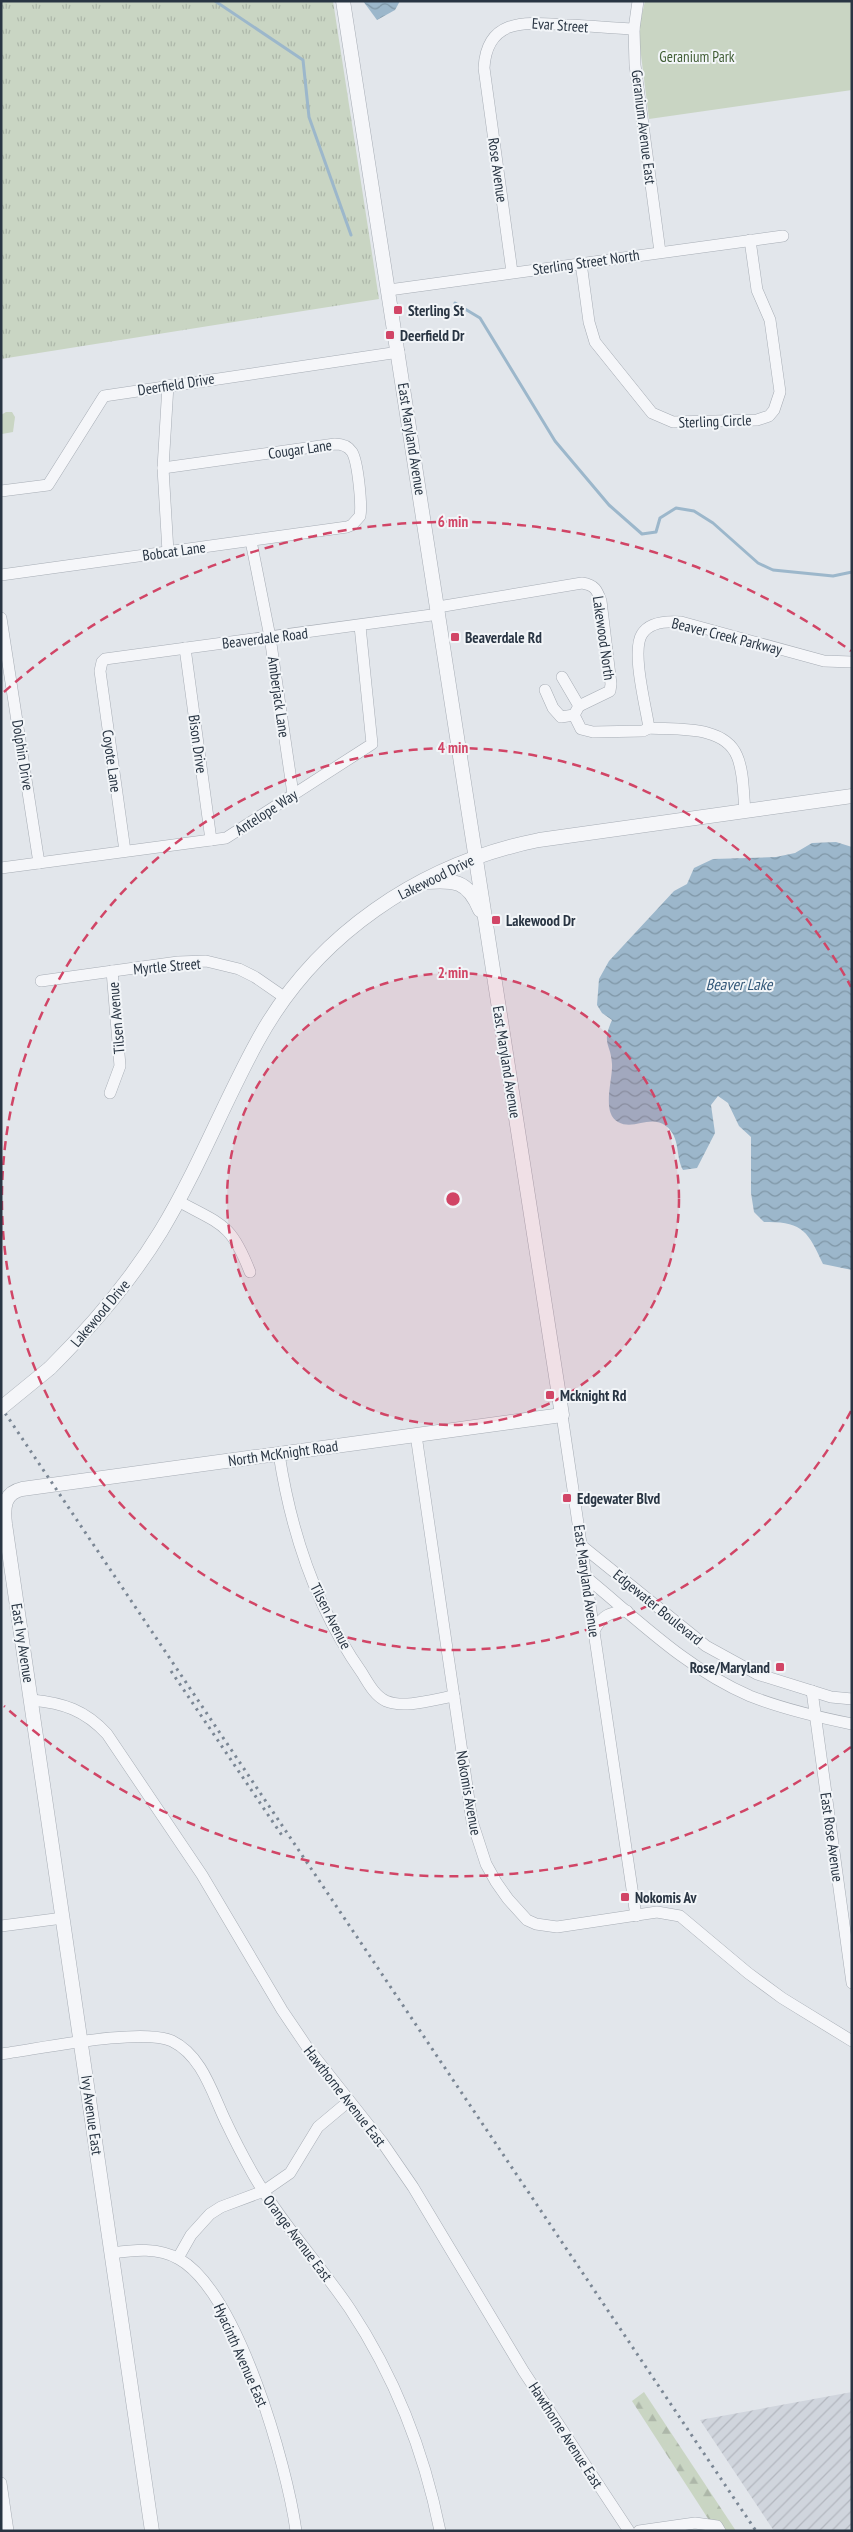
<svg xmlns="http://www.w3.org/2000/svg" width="853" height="2532" viewBox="0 0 853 2532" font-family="'PT Sans Narrow',sans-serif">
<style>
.industrial{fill:url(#industrial-furrows)}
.grass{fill:url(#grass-tufts)}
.forest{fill:url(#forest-firs)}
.green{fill:#c9d5c3}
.water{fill:url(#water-waves)}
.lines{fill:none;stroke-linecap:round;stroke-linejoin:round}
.stream{stroke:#9cb7cb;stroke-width:3}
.minor-casing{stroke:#a7adb5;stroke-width:12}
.tertiary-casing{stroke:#a7adb5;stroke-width:15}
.minor{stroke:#f5f6f9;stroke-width:11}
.tertiary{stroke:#f5f6f9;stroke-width:14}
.rail{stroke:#7b8795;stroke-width:3;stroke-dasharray:2.5 5;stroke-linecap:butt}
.tertiary-bridge-casing{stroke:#a7adb5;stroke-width:15;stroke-linecap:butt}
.tertiary-bridge{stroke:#f5f6f9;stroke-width:14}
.ring{fill:none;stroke:#d14566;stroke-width:2.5;stroke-dasharray:9 6}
.poi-dot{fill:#d14566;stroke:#f2f5f8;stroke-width:2}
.labels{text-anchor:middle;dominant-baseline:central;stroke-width:4;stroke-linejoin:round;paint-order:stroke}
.street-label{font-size:15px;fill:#293543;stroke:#f2f5f8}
.park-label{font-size:15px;fill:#425f36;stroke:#f2f5f8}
.poi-label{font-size:15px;font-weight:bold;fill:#293543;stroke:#f2f5f8;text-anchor:start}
.water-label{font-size:16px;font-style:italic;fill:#335778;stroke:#f2f5f8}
.centre{fill:#d14566;stroke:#f2f5f8;stroke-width:2.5}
.ring-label{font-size:15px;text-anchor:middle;font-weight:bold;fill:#d14566;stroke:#f2f5f8;stroke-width:4;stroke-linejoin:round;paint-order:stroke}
</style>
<defs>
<pattern id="industrial-furrows" width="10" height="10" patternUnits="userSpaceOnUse" patternTransform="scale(1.25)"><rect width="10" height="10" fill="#d0d5dd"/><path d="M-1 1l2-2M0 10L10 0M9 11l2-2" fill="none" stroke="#b3b7bf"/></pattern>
<pattern id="grass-tufts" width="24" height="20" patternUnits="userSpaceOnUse" patternTransform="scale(1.25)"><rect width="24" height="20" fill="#c9d5c3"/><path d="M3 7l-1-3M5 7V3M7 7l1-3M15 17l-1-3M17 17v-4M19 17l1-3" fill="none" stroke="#adb7a9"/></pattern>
<pattern id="forest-firs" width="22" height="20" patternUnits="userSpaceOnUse" patternTransform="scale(1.25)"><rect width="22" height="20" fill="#c9d5c3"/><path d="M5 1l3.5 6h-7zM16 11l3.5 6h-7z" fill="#adb7a9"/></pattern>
<pattern id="water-waves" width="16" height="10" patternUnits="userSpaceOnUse" patternTransform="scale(1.25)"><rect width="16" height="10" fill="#9cb7cb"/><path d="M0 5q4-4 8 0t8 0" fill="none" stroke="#7f96a6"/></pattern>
</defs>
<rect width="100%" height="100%" fill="#e2e6eb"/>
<polygon class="industrial" points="852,2392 852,2531 774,2531 700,2420"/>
<polygon class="grass" points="1,1 333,1 379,299 1,359"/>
<polygon class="forest" points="644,2392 736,2531 716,2531 632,2401"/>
<g class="green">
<polygon points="645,1 852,1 852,90 649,119 638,31"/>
<polygon points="6,412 12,412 15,417 13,432 2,434 1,415"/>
</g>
<g class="water">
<polygon points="363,1 400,1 395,10 377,20"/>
<path d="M836,842L852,847V1270L823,1264C808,1231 802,1221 764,1222L754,1212L751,1193V1137L739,1126L728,1103L718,1096L711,1105L715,1133L697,1168L683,1170C675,1155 681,1138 666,1126C650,1114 634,1131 618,1122C601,1113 613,1079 612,1064C611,1043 601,1045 612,1020L602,1013L597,1005L599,979L609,961L674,891L687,884L694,868L713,859L776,857L795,853L812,843Z"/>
</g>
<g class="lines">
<g class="stream">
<polyline points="215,1 303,60 309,117 351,235"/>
<polyline points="455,303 480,318 555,441 609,505 642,534 656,532 660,518 676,508 694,511 713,523 758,563 773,570 833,576 852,572"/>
</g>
<g class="minor-casing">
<g id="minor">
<polyline points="638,1 634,29 635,65 660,252"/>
<polyline points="581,263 589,322 595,342 652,413 673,422 757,420 769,416 774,410 780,392 770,320 757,290 750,240"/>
<path d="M512,272L484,68C487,15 530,23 569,25C591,26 612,28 634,29"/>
<polyline points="389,290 783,236"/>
<polyline points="168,385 163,468 168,552"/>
<polyline points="1,491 48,485 104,396 399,352"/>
<polyline points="251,541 270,637 293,794"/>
<path d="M1,575L347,527L352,525L360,516C362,505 358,462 352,452C348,446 342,444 335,444L163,468"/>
<path d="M438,607L582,583C595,585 597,590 601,601L611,684L610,691L579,706L574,715L581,729L593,732L643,731L649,728"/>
<polyline points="1,618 39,863"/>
<polyline points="185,648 211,840"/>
<polyline points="562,677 579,706"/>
<polyline points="545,690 553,708 561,717 574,715"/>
<path d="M745,810C743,793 744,772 737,756C724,725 677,730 649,728C646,707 631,651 642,634C650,621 668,621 681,622L824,661L852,662"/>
<polyline points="125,851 100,671 102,662 105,659 439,614"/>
<polyline points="1,868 226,838 372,744 360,626"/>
<polyline points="41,981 178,962 206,961 239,969 255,977 284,997"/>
<polyline points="110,1093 120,1066 112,971"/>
<path d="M178,1201C222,1225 231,1223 250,1272"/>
<polyline points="562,1415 636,1916"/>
<polyline points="416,1435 472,1821 486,1864 496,1882 508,1899 527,1920 536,1924 557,1927 657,1912 680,1916 748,1973 782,1998 852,2041"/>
<path d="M279,1454C291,1532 316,1608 362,1673C368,1683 375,1696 386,1701C405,1709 435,1699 454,1696"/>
<polyline points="582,1546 706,1646 757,1674 831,1697 852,1699"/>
<path d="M587,1578C638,1620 687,1669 750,1696C783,1709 817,1717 852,1724"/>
<path d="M594,1631C602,1615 610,1612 627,1611"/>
<polyline points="812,1691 852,1983"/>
<path d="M32,1700C63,1703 85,1710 107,1734L202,1875L282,2010L307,2047L382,2142L413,2187L524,2372L629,2531"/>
<polyline points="1,1926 63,1918"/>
<path d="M1,2054C39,2049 142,2027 172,2041C203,2056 213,2096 227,2124C235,2141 244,2158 253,2174C281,2223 319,2263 350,2309C395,2377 424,2451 440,2531"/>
<path d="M112,2253C135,2250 158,2247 179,2259C238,2292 287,2465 296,2531"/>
<polyline points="178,2258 191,2235 210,2214 221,2207 264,2191 290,2173 318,2127 349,2101"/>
<polyline points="1,2483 8,2531"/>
<polyline points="639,2531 695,2523 717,2526 720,2531"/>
</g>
</g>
<g class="tertiary-casing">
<g id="tertiary">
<path d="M426,882C454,880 468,880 480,910"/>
<path d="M50,1368C92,1326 130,1282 161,1231C198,1170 223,1104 257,1042C315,935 420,864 539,840L852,796"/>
<path d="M152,2531L5,1524C3,1507 4,1493 22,1489L562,1415L343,1"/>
</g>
</g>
<use href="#minor" class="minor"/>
<use href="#tertiary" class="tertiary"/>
<g class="rail">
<polyline points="1,1407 756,2531"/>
<polyline points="171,1671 283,1837"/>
</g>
<g class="tertiary-bridge-casing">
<polyline id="tertiary-bridge" points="1,1408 50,1368"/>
</g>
<use href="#tertiary-bridge" class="tertiary-bridge"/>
</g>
<circle cx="453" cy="1199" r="226" fill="#d14566" fill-opacity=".12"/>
<g class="ring">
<circle cx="453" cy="1199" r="226"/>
<path d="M851 1411A451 451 0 1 1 851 987"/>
<path d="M851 1747A677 677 0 0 1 4 1706M4 692A677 677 0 0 1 851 651"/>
</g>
<g class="poi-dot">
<rect x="393" y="305" width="10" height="10" rx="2.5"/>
<rect x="385" y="330" width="10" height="10" rx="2.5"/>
<rect x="450" y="632" width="10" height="10" rx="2.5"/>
<rect x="491" y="915" width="10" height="10" rx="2.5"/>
<rect x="545" y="1390" width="10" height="10" rx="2.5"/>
<rect x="562" y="1493" width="10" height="10" rx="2.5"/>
<rect x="775" y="1662" width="10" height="10" rx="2.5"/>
<rect x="620" y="1892" width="10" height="10" rx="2.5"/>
</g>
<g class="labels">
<g class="street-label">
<text transform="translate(560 25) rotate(4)">Evar Street</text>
<text transform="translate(644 127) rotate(83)">Geranium Avenue East</text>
<text transform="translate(498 170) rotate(82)">Rose Avenue</text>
<text transform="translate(586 262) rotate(-8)">Sterling Street North</text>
<text transform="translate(176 384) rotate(-9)">Deerfield Drive</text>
<text transform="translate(715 421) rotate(-2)">Sterling Circle</text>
<text transform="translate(412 439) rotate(81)">East Maryland Avenue</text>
<text transform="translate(300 449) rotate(-8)">Cougar Lane</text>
<text transform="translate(174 551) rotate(-8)">Bobcat Lane</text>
<text transform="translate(727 636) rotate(14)">Beaver Creek Parkway</text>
<text transform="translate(265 638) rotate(-7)">Beaverdale Road</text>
<text transform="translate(604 638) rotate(82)">Lakewood North</text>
<text transform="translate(279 697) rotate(82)">Amberjack Lane</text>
<text transform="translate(198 744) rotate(82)">Bison Drive</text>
<text transform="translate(23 755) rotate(81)">Dolphin Drive</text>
<text transform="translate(112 761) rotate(82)">Coyote Lane</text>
<text transform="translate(266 812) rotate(-33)">Antelope Way</text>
<text transform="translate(436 877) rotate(-26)">Lakewood Drive</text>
<text transform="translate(167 966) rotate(-5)">Myrtle Street</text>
<text transform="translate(116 1018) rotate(-95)">Tilsen Avenue</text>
<text transform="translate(507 1062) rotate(81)">East Maryland Avenue</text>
<text transform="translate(100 1313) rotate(-50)">Lakewood Drive</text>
<text transform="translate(283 1453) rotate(-8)">North McKnight Road</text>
<text transform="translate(587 1581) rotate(82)">East Maryland Avenue</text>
<text transform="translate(658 1607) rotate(39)">Edgewater Boulevard</text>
<text transform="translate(331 1616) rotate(63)">Tilsen Avenue</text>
<text transform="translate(23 1643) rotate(81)">East Ivy Avenue</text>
<text transform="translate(469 1793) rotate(80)">Nokomis Avenue</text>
<text transform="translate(832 1837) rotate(82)">East Rose Avenue</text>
<text transform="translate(345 2096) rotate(52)">Hawthorne Avenue East</text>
<text transform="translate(92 2115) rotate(82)">Ivy Avenue East</text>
<text transform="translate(298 2238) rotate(53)">Orange Avenue East</text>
<text transform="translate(241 2355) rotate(66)">Hyacinth Avenue East</text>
<text transform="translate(566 2435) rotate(57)">Hawthorne Avenue East</text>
</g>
<g class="park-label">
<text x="697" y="56">Geranium Park</text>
</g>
<g class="poi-label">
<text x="408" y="310">Sterling St</text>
<text x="400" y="335">Deerfield Dr</text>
<text x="465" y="637">Beaverdale Rd</text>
<text x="506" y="920">Lakewood Dr</text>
<text x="560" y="1395">Mcknight Rd</text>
<text x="577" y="1498">Edgewater Blvd</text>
<text x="770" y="1667" text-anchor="end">Rose/Maryland</text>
<text x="635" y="1897">Nokomis Av</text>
</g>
<g class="water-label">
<text x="739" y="984">Beaver Lake</text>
</g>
</g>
<circle cx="453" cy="1199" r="8" class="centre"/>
<g class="ring-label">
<text x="453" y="527">6 min</text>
<text x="453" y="753">4 min</text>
<text x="453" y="978">2 min</text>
</g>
<rect width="853" height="2532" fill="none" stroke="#293543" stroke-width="5"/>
</svg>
